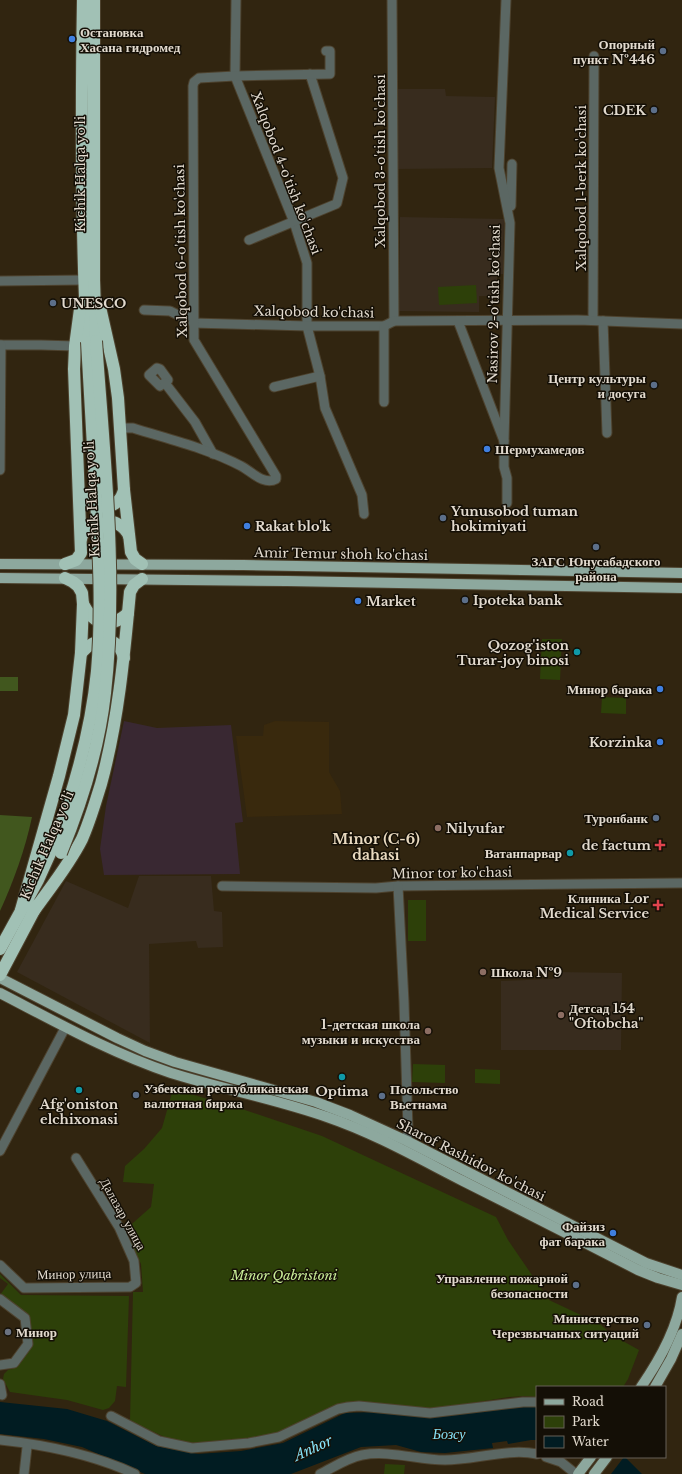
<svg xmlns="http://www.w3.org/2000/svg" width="682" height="1474" viewBox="0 0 682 1474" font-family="'Libre Baskerville',serif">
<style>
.commercial{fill:#392832}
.built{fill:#39290d}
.education{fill:#382c1e}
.green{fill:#2d4009}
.forest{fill:#41571e}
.water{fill:#011c22}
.pier{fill:#312510}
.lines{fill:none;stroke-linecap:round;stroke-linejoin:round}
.minor-casing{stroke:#4d422e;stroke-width:11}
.major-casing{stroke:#4d422e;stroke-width:12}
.highway-casing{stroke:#4d422e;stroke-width:14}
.minor{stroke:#5b6763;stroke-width:9}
.major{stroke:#8da89e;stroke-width:10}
.highway{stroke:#a1c1b5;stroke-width:12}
.highway-bridge-casing{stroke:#4d422e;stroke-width:14;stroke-linecap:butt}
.highway-bridge{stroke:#a1c1b5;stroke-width:12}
.shop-dot{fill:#3f7fe0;stroke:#140f06;stroke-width:1.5}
.service-dot{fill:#5c6f8a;stroke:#140f06;stroke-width:1.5}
.culture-dot{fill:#0f9aa8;stroke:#140f06;stroke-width:1.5}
.education-dot{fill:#8d6e63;stroke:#140f06;stroke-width:1.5}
.health-dot{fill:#e0444e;stroke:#140f06;stroke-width:1.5}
.worship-dot{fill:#6b7280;stroke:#140f06;stroke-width:1.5}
.labels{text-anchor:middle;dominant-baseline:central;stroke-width:3;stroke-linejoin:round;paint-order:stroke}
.poi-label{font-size:13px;font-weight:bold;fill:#e2dace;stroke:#140f06;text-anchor:end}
.street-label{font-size:13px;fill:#e2dace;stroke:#140f06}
.park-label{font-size:13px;font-style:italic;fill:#c9ed98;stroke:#140f06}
.neighbourhood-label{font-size:14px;font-weight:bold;fill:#e9dac0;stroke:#140f06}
.water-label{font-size:14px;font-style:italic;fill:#87e4fa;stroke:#140f06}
</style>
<rect width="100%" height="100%" fill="#312510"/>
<polygon class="commercial" points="124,721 157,728 231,725 243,822 235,823 240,874 104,875 100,849 106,806"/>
<polygon class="built" points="275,721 329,722 329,772 340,791 342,814 247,817 236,736 263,736 264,725"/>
<g class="education">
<polygon points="397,89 445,89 446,96 495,97 492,168 396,169"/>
<polygon points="400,217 504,219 503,274 497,274 497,296 479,296 479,312 399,311"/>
<polygon points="139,876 211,876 214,911 222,912 223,947 198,948 196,941 149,944 150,1043 17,972 66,881 128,908"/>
<polygon points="556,972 622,973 621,1050 501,1050 501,981 553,979"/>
</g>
<g class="green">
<polygon points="476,285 477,303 439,305 438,287"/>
<polygon points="542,639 562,639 560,680 540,679"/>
<polygon points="602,697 626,698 626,714 601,713"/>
<rect x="408" y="900" width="18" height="41"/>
<polygon points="413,1064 445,1065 445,1083 412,1082"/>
<polygon points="475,1069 500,1070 500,1084 475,1083"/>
<polygon points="173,1089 239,1108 322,1136 496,1217 508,1240 549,1300 600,1324 612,1335 639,1350 628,1379 623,1387 537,1387 537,1397 525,1396 509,1397 434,1409 380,1403 343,1403 279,1432 246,1439 204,1444 189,1443 169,1439 130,1421 133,1292 143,1292 141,1264 125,1230 151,1207 154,1184 123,1182 125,1166 144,1149 162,1128"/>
<polygon points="0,1274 21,1295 129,1296 126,1387 117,1386 115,1401 109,1408 103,1410 67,1400 10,1392 3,1379 4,1374 8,1370 13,1368 31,1346 27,1316 0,1295 8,1284 0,1278"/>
<polygon points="385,1464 405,1465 404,1474 384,1474"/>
</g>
<g class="forest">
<rect x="0" y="677" width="18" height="14"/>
<path d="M0,815L32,817C25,850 14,880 0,911Z"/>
</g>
<g class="water">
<polygon points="0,1402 67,1409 107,1421 156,1446 198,1454 241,1451 283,1443 345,1413 378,1412 421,1417 459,1414 521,1406 537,1407 537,1440 531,1440 508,1444 507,1441 492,1443 493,1448 445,1453 421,1452 396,1445 361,1447 291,1474 145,1474 82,1447 44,1439 0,1434"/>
<polygon points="582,1457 625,1457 642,1474 599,1474"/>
</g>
<polygon class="pier" points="580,1457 624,1457 611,1474 596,1474"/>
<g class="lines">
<g class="minor-casing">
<g id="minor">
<polyline points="236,0 235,76 294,222 307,263 307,326 320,376 325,408 362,495 364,514"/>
<polyline points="392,0 394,321"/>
<polyline points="511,206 512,164"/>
<polyline points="249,240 336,204 337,203 343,178 310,74"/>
<polyline points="0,281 84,280"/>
<polyline points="144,310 170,311 180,316 193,316"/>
<polyline points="593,320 594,56"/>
<polyline points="458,321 504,441 504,467 507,478 507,503"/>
<polyline points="603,321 607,433"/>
<polyline points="193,323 307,326 384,326 394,321 578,320 682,324"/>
<polyline points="0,345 41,345 75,346"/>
<polygon points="157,368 160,369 168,380 160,386 149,375"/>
<polyline points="165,383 195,422 213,454"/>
<polyline points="274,387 320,376"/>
<polyline points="384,402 384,326"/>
<path d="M121,428H133C168,439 207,448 241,466C251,471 264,486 276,479V476L194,340L193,86L194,82L199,78L235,76L330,74V51H326"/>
<polyline points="504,441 510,223 499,168 506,0"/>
<polyline points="0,470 1,345"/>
<polyline points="222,886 376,888 398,886 682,883"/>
<polyline points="398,886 404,1002 408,1129 407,1141"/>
<polyline points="0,1151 65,1028"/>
<polyline points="0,1265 24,1288 130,1287 136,1283 134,1261 119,1227 76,1158"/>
<polyline points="0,1299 25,1318 28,1344 14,1363 0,1365"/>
<polyline points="0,1384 2,1395"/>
<polyline points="111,1416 159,1441 192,1448 249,1443 279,1437 338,1409 348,1407 359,1406 430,1413 523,1402 537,1402"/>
<path d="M0,1440C47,1445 92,1454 135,1474"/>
<polyline points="546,1457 561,1462 576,1474"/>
<polyline points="24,1474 27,1447"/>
<path d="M320,1474C334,1467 347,1458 362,1455C390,1450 418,1460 445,1460C474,1460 508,1448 537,1454"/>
</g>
</g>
<g class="major-casing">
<g id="major">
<polyline points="0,564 243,565 682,573"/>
<polyline points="0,578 287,581 682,588"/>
<polyline points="0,978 117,1038 145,1051 175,1062 316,1102 350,1115 407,1141 646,1263 682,1275"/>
<path d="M0,993C56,1022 111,1053 171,1073C222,1089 276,1099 327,1117C374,1133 418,1158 463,1181C521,1210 580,1240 638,1270L658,1278L682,1285"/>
<path d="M641,1387C659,1361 677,1329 682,1297"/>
<polyline points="655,1387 671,1359 682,1334"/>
<polyline points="578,1474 591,1457"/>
<polyline points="594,1474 607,1457"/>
</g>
</g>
<g class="highway-casing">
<g id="highway">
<path d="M83,0C81,114 81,228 87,342"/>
<polyline points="94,0 94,280 96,341"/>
<polyline points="100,307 114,369 118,398 124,490 131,552 135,559 142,564"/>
<path d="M79,491C89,510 118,514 124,490"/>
<path d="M81,539C87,516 120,515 129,536"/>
<polyline points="65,564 76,560 81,553 74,369 75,346 80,309"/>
<path d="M83,604C93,624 110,630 128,613"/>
<path d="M81,653C94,638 118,633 124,658"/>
<polyline points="21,910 59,776 74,715 81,653 83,604 82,593 78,586 73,582 65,578"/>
<path d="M33,912C50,888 69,865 82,839C90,821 95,803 101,784C118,722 124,657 130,592L134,585L142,579"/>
<polyline points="0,949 38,880 52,849"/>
<polyline points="0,975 37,905"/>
</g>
</g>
<use href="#minor" class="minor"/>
<use href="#major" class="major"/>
<use href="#highway" class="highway"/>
<g class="highway-bridge-casing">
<g id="highway-bridge">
<path d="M52,849C74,791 91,732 97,671C102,614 99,556 96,499C93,446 90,394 87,342"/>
<path d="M61,853C82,802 99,748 105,693C118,578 104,456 96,341"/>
</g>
</g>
<use href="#highway-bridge" class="highway-bridge"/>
</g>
<g class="shop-dot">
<circle cx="72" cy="39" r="4"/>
<circle cx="487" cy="449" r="4"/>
<circle cx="247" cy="526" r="4"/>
<circle cx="358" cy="601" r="4"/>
<circle cx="660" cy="689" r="4"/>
<circle cx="660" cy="742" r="4"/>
<circle cx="613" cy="1233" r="4"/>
</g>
<g class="service-dot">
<circle cx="663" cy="51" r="4"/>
<circle cx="654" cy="110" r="4"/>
<circle cx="53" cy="303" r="4"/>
<circle cx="654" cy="385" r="4"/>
<circle cx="443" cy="518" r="4"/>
<circle cx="596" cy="547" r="4"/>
<circle cx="465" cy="600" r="4"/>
<circle cx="656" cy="818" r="4"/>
<circle cx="136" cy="1095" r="4"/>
<circle cx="382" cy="1096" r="4"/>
<circle cx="576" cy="1285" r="4"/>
<circle cx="647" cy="1325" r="4"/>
</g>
<g class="culture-dot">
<circle cx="577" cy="652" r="4"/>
<circle cx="570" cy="853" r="4"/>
<circle cx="342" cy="1077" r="4"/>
<circle cx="79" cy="1090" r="4"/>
</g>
<g class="education-dot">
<circle cx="438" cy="828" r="4"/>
<circle cx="483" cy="972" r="4"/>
<circle cx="561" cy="1015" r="4"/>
<circle cx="428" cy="1031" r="4"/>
</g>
<g class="health-dot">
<path d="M658 839h4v4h4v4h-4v4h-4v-4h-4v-4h4z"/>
<path d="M656 899h4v4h4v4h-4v4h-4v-4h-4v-4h4z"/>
</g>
<circle class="worship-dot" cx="8" cy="1332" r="4"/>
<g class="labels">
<g class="poi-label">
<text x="80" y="32" text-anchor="start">Остановка<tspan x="80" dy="15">Хасана гидромед</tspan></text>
<text x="655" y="44">Опорный<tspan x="655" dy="15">пункт №446</tspan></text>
<text x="646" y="110">CDEK</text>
<text x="61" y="303" text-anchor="start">UNESCO</text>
<text x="646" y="378">Центр культуры<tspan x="646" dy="15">и досуга</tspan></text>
<text x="495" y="449" text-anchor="start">Шермухамедов</text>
<text x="451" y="511" text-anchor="start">Yunusobod tuman<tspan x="451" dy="15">hokimiyati</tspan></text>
<text x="255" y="526" text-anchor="start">Rakat blo'k</text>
<text x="596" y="561" text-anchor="middle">ЗАГС Юнусабадского<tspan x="596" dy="15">района</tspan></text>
<text x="473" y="600" text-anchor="start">Ipoteka bank</text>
<text x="366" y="601" text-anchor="start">Market</text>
<text x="569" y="645">Qozog'iston<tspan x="569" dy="15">Turar-joy binosi</tspan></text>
<text x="652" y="689">Минор барака</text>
<text x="652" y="742">Korzinka</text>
<text x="648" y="818">Туронбанк</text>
<text x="446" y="828" text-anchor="start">Nilyufar</text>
<text x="651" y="845">de factum</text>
<text x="562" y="853">Ватанпарвар</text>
<text x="649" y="898">Клиника Lor<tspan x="649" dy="15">Medical Service</tspan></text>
<text x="491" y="972" text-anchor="start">Школа №9</text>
<text x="569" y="1008" text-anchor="start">Детсад 154<tspan x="569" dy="15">"Oftobcha"</tspan></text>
<text x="420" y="1024">1-детская школа<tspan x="420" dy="15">музыки и искусства</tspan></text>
<text x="144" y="1088" text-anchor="start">Узбекская республиканская<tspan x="144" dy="15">валютная биржа</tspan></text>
<text x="390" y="1089" text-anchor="start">Посольство<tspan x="390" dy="15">Вьетнама</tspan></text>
<text x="342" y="1091" text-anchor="middle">Optima</text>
<text x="79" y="1104" text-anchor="middle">Afg'oniston<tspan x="79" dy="15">elchixonasi</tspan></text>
<text x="605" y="1226">Файзиз<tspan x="605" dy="15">фат барака</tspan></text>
<text x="568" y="1278">Управление пожарной<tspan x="568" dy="15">безопасности</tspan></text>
<text x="639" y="1318">Министерство<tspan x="639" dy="15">Черезвычаных ситуаций</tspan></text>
<text x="16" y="1332" text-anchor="start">Минор</text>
</g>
<g class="street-label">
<text transform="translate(380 161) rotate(-90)">Xalqobod 3-o'tish ko'chasi</text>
<text transform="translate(286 173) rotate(69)">Xalqobod 4-o'tish ko'chasi</text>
<text transform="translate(80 174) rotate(-90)">Kichik Halqa yo'li</text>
<text transform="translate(581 188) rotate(-90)">Xalqobod 1-berk ko'chasi</text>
<text transform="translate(181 251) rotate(-91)">Xalqobod 6-o'tish ko'chasi</text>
<text transform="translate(494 304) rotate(-89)">Nasirov 2-o'tish ko'chasi</text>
<text transform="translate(314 312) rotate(1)">Xalqobod ko'chasi</text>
<text transform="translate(92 499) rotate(-93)">Kichik Halqa yo'li</text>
<text transform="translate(341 554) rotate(1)">Amir Temur shoh ko'chasi</text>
<text transform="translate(47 845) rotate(-67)">Kichik Halqa yo'li</text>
<text transform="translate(452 873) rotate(-1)">Minor tor ko'chasi</text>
<text transform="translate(471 1160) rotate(27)">Sharof Rashidov ko'chasi</text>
<text transform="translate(123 1214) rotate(61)">Далазар улица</text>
<text transform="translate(74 1274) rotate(-1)">Минор улица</text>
</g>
<g class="park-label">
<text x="284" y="1275">Minor Qabristoni</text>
</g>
<g class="neighbourhood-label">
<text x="376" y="839">Minor (C-6)<tspan x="376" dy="16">dahasi</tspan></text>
</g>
<g class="water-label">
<text x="449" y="1434">Бозсу</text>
<text transform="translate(313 1448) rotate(-25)">Anhor</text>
</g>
</g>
<rect x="536" y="1386" width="130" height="72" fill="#140f06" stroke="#666056"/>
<rect x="544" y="1399" width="20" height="6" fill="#8da89e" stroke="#666056"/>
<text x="572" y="1406" font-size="12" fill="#e2dace">Road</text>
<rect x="544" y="1416" width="20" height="12" fill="#2d4009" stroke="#666056"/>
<text x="572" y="1426" font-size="12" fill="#e2dace">Park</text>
<rect x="544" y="1436" width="20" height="12" fill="#011c22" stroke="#666056"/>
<text x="572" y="1446" font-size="12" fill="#e2dace">Water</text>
</svg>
